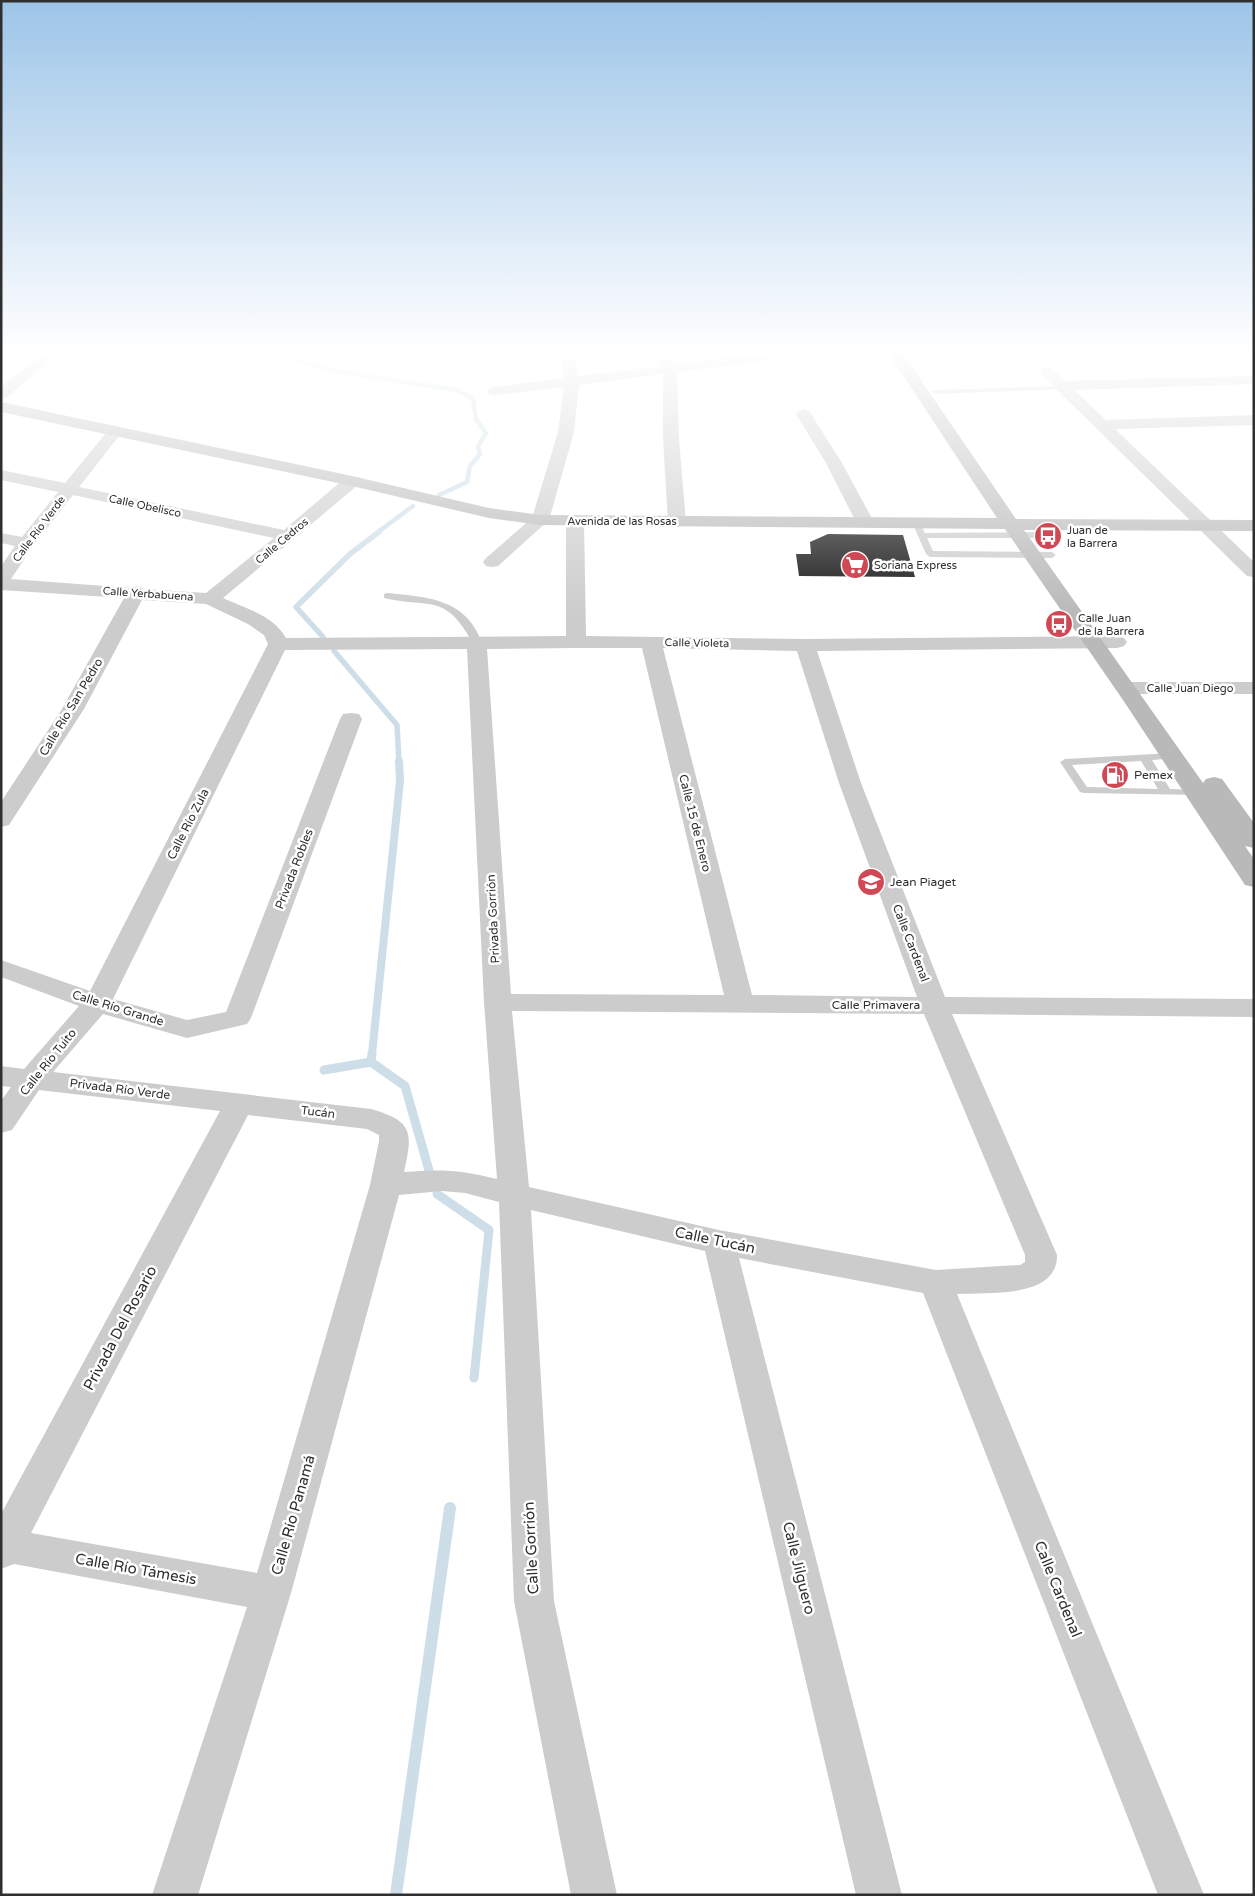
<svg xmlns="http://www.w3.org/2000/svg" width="1255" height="1896" viewBox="0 0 1255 1896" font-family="'Varela Round',sans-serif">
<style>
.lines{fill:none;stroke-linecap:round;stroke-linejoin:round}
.stream-far4{stroke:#cedee8;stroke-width:4.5}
.stream-far3{stroke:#cedee8;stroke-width:5.5}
.stream-far2{stroke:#cedee8;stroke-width:8}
.stream-far1{stroke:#cedee8;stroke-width:9}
.stream{stroke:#cedee8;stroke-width:12}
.building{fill:#161616}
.lane{fill:#ccc;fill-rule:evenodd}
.street{fill:#ccc;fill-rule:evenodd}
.secondary{fill:#b9b9b9;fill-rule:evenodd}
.labels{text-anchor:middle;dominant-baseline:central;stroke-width:5;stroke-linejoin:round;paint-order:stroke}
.far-street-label{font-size:11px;fill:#2f2f2f;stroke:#fff}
.far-poi-label{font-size:11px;fill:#2f2f2f;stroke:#fff;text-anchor:start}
.street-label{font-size:12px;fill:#2f2f2f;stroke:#fff}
.poi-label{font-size:12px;fill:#2f2f2f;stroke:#fff;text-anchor:start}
.near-street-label{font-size:15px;fill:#2f2f2f;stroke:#fff}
</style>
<rect width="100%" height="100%" fill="#fff"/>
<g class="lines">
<g class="stream-far4">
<polyline points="246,351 283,356 335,371 457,390 473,399 476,419 486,433 478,447 480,454 470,466 467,482 439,495"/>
<polyline points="378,532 413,506"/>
</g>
<g class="stream-far3">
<polyline points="323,637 296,607 350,554 380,531"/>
<polyline points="334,651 397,725 399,762"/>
</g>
<polyline class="stream-far2" points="372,1054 400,781 399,761"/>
<g class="stream-far1">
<polyline points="372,1053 371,1062 405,1086 430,1174"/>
<polyline points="324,1070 371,1062"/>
<polyline points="437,1194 489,1230 474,1378"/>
</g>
<polyline class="stream" points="396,1895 450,1508"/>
</g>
<polygon class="building" points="828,534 903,535 915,577 799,576 796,554 811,554 810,542"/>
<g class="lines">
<g class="lane">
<polygon points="1064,386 1066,387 1066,389 935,394 931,392 935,390"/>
<polygon points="916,527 922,527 925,533 1038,532 1042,535 1038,538 927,538 933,551 1052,552 1056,555 1052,558 930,557 926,554 915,529"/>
<path d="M387,593C427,597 466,598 482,643L480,645H474C445,592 433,609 384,598V594Z"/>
<path d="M1172,753L1177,756L1176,758L1152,760L1170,789L1198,790L1203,793L1202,795L1084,793L1080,792L1060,762L1065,759ZM1141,761L1158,789L1087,787L1072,765Z"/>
</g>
<g class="street">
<polygon points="46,351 61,351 6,398 1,399 1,387"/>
<polygon points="561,351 575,351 578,376 661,366 650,351 664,351 674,364 782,351 821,351 814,355 677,372 679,439 686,522 683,526 677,527 671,526 668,522 663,439 663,374 579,385 574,432 549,520 498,566 492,567 486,566 483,562 486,558 532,518 558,432 564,387 494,395 489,394 487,391 489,388 494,387 564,378"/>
<polygon points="1047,368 1052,369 1065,381 1254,376 1254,384 1074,390 1106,420 1254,415 1254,425 1115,429 1254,562 1254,577 1247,576 1042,375 1040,372 1042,369"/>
<polygon points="804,409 809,411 842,463 874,522 871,526 865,527 859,526 856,522 826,463 796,414 799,411"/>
<path d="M115,426L120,428L123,431L79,487L284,530L346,477H358L360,481L358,485L223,598C245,608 274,616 286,638L566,636V521L569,517L575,516L581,517L584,521L586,636L805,639L1117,636L1124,638L1127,642L1124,646L1117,648L817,651L861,783L945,997L1254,999V1017L952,1014L1057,1255C1058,1299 988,1292 957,1294L1204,1895H1158L923,1293L739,1258L902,1895H856L705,1251L531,1210L554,1601L617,1895H571L514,1601L499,1202L465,1193L442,1191L399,1195L291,1593L198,1895H152L247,1607L14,1564L1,1569V1514L220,1111L39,1090L12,1130L1,1133V1101L11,1087L1,1086V1066L24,1069L79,1006L1,977V960L90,991L268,644L264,635L248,624L206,604L142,600L84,709L9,825L1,827V802L62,709L124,598L1,590V566L15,546L1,543V533L22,537L58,492L1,480V470L65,483L110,428ZM73,495L274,538L206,593L144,589L137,586L132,588L11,579L33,546ZM574,648H642L724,995L511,994L487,649ZM663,648L797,651L839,783L917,997L752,995ZM467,649L484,1002L497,1179C460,1170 443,1169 404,1172C413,1132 413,1121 371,1109L53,1072L103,1014L187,1038L247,1024L251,1018L362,719L359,714L351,713L343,714L340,719L226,1012L187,1020L113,999L285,650ZM512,1011L924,1014L1025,1255V1262L1020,1265L936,1270L719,1230L529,1187ZM248,1115L367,1129L379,1135V1141L370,1185L257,1573L31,1533Z"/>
<polygon points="1126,682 1254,682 1254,694 1126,694 1119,692 1116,688 1119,684"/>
</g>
<polygon class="secondary" points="887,351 901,351 1016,519 1254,520 1254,531 1024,530 1203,783 1206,779 1214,777 1222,779 1254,823 1254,848 1245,846 1254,859 1254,887 1245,885 1123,700 1005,529 540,525 489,518 352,486 1,412 1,402 352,476 489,508 540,515 997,518"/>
</g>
<linearGradient id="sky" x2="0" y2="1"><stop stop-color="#9dc5e8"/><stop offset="0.57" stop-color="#fff"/><stop offset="1" stop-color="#fff" stop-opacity="0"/></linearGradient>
<rect width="1255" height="616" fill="url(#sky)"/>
<defs>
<g id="bus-disc" transform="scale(1.4375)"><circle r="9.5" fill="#cf4854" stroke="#fff"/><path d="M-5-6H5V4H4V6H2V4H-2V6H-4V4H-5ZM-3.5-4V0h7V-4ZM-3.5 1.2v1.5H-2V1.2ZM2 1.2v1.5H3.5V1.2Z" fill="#fff"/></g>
<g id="supermarket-disc" transform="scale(1.4375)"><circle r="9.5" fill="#cf4854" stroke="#fff"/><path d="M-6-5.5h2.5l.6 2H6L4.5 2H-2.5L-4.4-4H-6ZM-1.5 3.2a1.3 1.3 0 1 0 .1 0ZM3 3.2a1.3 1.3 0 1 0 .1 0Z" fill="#fff"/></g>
<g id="fuel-disc" transform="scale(1.4375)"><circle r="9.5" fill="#cf4854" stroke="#fff"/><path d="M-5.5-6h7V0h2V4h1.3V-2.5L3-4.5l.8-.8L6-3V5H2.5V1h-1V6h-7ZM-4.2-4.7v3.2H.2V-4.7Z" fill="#fff"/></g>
<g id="school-disc" transform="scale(1.4375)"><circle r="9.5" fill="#cf4854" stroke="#fff"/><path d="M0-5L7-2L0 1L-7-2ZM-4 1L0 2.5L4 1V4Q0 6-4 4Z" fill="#fff"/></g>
</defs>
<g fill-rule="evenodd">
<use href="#bus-disc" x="1048" y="536"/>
<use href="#supermarket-disc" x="855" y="565"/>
<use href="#bus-disc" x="1059" y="624"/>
<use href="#fuel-disc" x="1115" y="775"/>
<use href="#school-disc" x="871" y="882"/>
</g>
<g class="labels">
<g class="far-street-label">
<text transform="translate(145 506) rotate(12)">Calle Obelisco</text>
<text x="622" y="521">Avenida de las Rosas</text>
<text transform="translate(39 529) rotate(-53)">Calle Río Verde</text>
<text transform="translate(282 541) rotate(-40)">Calle Cedros</text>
<text transform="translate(148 594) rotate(4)">Calle Yerbabuena</text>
<text transform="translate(697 643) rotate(1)">Calle Violeta</text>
<text x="1190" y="688">Calle Juan Diego</text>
</g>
<g class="far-poi-label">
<text x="1067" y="530">Juan de<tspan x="1067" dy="13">la Barrera</tspan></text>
<text x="874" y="565">Soriana Express</text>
<text x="1078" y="618">Calle Juan<tspan x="1078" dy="13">de la Barrera</tspan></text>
</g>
<g class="street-label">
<text transform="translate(71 707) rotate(-59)">Calle Río San Pedro</text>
<text transform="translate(695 823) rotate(76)">Calle 15 de Enero</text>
<text transform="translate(188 824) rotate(-63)">Calle Río Zula</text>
<text transform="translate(294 869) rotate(-69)">Privada Robles</text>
<text transform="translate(493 919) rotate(-93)">Privada Gorrión</text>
<text transform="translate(911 943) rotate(69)">Calle Cardenal</text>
<text x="876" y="1005">Calle Primavera</text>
<text transform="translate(118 1008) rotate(17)">Calle Río Grande</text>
<text transform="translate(48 1062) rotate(-51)">Calle Río Tuito</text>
<text transform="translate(120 1089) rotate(7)">Privada Río Verde</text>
<text transform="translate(318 1112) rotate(7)">Tucán</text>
</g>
<g class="poi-label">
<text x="1134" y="775">Pemex</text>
<text x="890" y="882">Jean Piaget</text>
</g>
<g class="near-street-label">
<text transform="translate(715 1240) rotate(12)">Calle Tucán</text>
<text transform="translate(120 1328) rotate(-62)">Privada Del Rosario</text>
<text transform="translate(293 1515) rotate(-74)">Calle Río Panamá</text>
<text transform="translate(531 1548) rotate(-93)">Calle Gorrión</text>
<text transform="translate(799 1568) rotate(76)">Calle Jilguero</text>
<text transform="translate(136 1569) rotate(10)">Calle Río Támesis</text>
<text transform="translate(1058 1589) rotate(68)">Calle Cardenal</text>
</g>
</g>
<rect width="1255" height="1896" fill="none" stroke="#2f2f2f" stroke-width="5"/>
</svg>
